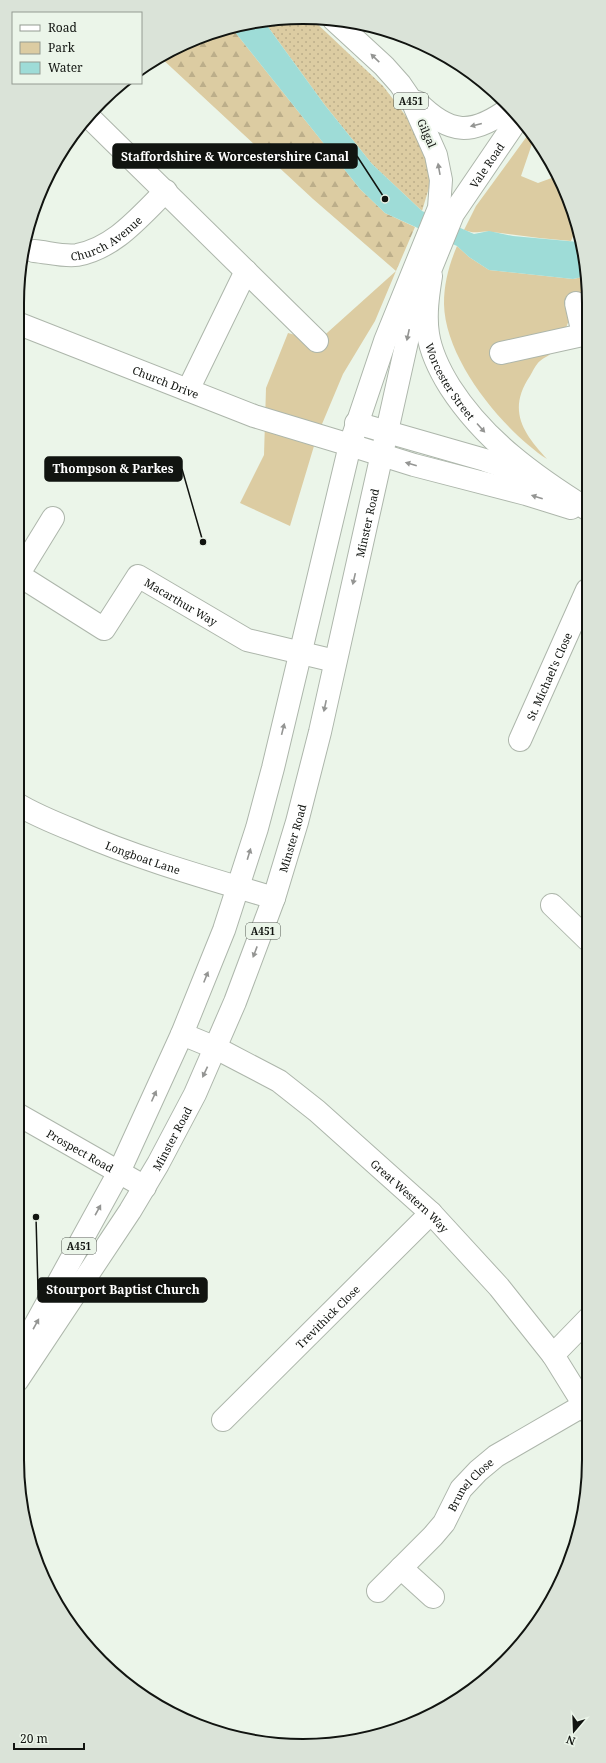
<svg xmlns="http://www.w3.org/2000/svg" width="606" height="1763" viewBox="0 0 606 1763" font-family="'Noto Serif',serif">
<style>
.grass{fill:url(#grass-dots)}
.forest{fill:url(#forest-firs)}
.park{fill:#dccca2}
.water{fill:#9edcd7}
.lines{fill:none;stroke-linecap:round;stroke-linejoin:round}
.minor-casing{stroke:#adb6ab;stroke-width:24}
.secondary-casing{stroke:#adb6ab;stroke-width:24}
.primary-casing{stroke:#adb6ab;stroke-width:24}
.minor{stroke:#fff;stroke-width:22}
.secondary{stroke:#fff;stroke-width:22}
.primary{stroke:#fff;stroke-width:22}
.oneway{fill:#949593}
.labels{text-anchor:middle;dominant-baseline:central;stroke-width:4;stroke-linejoin:round;paint-order:stroke}
.shield{fill:#ebf5e9;stroke:#525851;stroke-width:1}
.shield-label{font-size:10px;font-weight:bold;fill:#111410}
.street-label{font-size:11px;fill:#111410;stroke:#ebf5e9}
.rim{fill:none;stroke:#111410;stroke-width:2}
.leader{fill:none;stroke:#111410;stroke-width:1.5}
.callout-dot{fill:#111410;stroke:#ebf5e9;stroke-width:1.5}
.callout{fill:#111410;stroke:#111410;stroke-width:1.5}
.callout-label{font-size:12px;text-anchor:middle;font-weight:bold;fill:#fff}
</style>
<defs>
<pattern id="grass-dots" width="8" height="8" patternUnits="userSpaceOnUse"><rect width="8" height="8" fill="#dccca2"/><path d="M2 2h.1M6 6h.1" fill="none" stroke="#bcae8a" stroke-width="1.8" stroke-linecap="round"/></pattern>
<pattern id="forest-firs" width="22" height="20" patternUnits="userSpaceOnUse"><rect width="22" height="20" fill="#dccca2"/><path d="M5 1l3.5 6h-7zM16 11l3.5 6h-7z" fill="#bcae8a"/></pattern>
</defs>
<rect width="100%" height="100%" fill="#ebf5e9"/>
<polygon class="grass" points="311,18 383,86 412,124 425,153 431,181 422,211 372,164 324,104 263,20"/>
<polygon class="forest" points="231,27 360,189 385,213 415,227 396,271 313,199 159,56 211,32"/>
<g class="park">
<path d="M530,132L534,138L521,176L538,183L557,176L576,229L571,241C544,239 518,235 491,232C479,230 477,235 464,230L476,206Z"/>
<path d="M457,246L469,257L489,270L573,279L587,276V303L584,293L566,298C567,304 570,313 569,319C568,326 557,345 552,352C550,356 544,357 540,361C536,364 533,371 530,376C507,410 523,433 547,459C503,430 445,360 444,304C444,283 449,265 457,246Z"/>
<polygon points="396,271 375,321 343,374 317,436 290,526 240,503 264,455 266,388 288,333 318,341"/>
</g>
<polygon class="water" points="263,20 324,104 372,164 422,211 474,234 489,231 513,236 579,242 587,265 587,276 573,279 489,270 469,257 457,246 385,213 360,189 231,27"/>
<g class="lines">
<g class="minor-casing">
<g id="minor">
<polyline points="88,116 317,341"/>
<path id="s1" d="M34,251C47,252 64,257 77,255C115,248 140,216 166,191"/>
<polyline points="576,303 583,334"/>
<path id="s2" d="M17,323L254,416L350,445"/>
<polyline points="501,353 587,334"/>
<polyline points="188,390 246,271"/>
<path id="s3" d="M17,574L104,629L138,576L247,640L335,661"/>
<polyline points="18,575 53,518"/>
<path id="s4" d="M520,740L587,590"/>
<path id="s5" d="M17,804C35,815 55,823 75,831C139,859 207,878 274,898"/>
<polyline points="552,905 588,940"/>
<path id="s6" d="M182,1034L216,1048L279,1081L317,1111L431,1213L499,1287L553,1355L589,1413"/>
<path id="s7" d="M17,1114L145,1187"/>
<polyline points="553,1355 589,1318"/>
<path id="s8" d="M223,1420L431,1213"/>
<polyline points="401,1568 433,1597"/>
<path id="s9" d="M378,1591L433,1536L444,1523L461,1489L478,1471L496,1456L584,1405"/>
</g>
</g>
<g class="secondary-casing">
<g id="secondary">
<path id="s10" d="M431,276C428,295 425,315 428,334C431,353 440,371 450,387C484,440 534,476 587,509"/>
<polyline points="356,423 485,460 525,474"/>
<polyline points="350,445 414,465 526,494 571,508"/>
</g>
</g>
<g class="primary-casing">
<g id="primary">
<path d="M417,102C450,135 472,136 510,108"/>
<polyline points="17,1358 119,1172 182,1034 224,930 257,828 273,768 350,445 385,341 439,208 441,180 436,155 413,103 400,84 384,66 334,20"/>
<path id="s11" d="M17,1381L130,1211L158,1164L195,1094L235,1002L274,898L297,822L320,732L414,310L453,214L519,117"/>
</g>
</g>
<use href="#minor" class="minor"/>
<use href="#secondary" class="secondary"/>
<use href="#primary" class="primary"/>
</g>
<defs><path id="oneway-solid" d="M-6-.8H1V-3.2L6.5 0L1 3.2V.8H-6Z"/></defs>
<g class="oneway">
<use href="#oneway-solid" transform="translate(375 58) rotate(-136)"/>
<use href="#oneway-solid" transform="translate(476 125) rotate(166)"/>
<use href="#oneway-solid" transform="translate(439 169) rotate(-100)"/>
<use href="#oneway-solid" transform="translate(408 335) rotate(102)"/>
<use href="#oneway-solid" transform="translate(481 428) rotate(48)"/>
<use href="#oneway-solid" transform="translate(411 464) rotate(-164)"/>
<use href="#oneway-solid" transform="translate(537 497) rotate(-163)"/>
<use href="#oneway-solid" transform="translate(354 579) rotate(103)"/>
<use href="#oneway-solid" transform="translate(325 706) rotate(102)"/>
<use href="#oneway-solid" transform="translate(283 729) rotate(-76)"/>
<use href="#oneway-solid" transform="translate(249 854) rotate(-73)"/>
<use href="#oneway-solid" transform="translate(255 952) rotate(111)"/>
<use href="#oneway-solid" transform="translate(206 977) rotate(-68)"/>
<use href="#oneway-solid" transform="translate(205 1072) rotate(115)"/>
<use href="#oneway-solid" transform="translate(154 1096) rotate(-66)"/>
<use href="#oneway-solid" transform="translate(98 1210) rotate(-61)"/>
<use href="#oneway-solid" transform="translate(36 1324) rotate(-61)"/>
</g>
<g class="labels">
<g class="shield">
<rect x="394" y="93" width="34" height="16" rx="3"/>
<rect x="246" y="923" width="34" height="16" rx="3"/>
<rect x="62" y="1238" width="34" height="16" rx="3"/>
</g>
<g class="shield-label">
<text x="411" y="101">A451</text>
<text x="263" y="931">A451</text>
<text x="79" y="1246">A451</text>
</g>
<g class="street-label">
<text transform="translate(427 133) rotate(66)">Gilgal</text>
<text stroke="none"><textPath href="#s11" startOffset="1317">Vale Road</textPath></text>
<text stroke="none"><textPath href="#s1" startOffset="77">Church Avenue</textPath></text>
<text stroke="none"><textPath href="#s10" startOffset="111">Worcester Street</textPath></text>
<text stroke="none"><textPath href="#s2" startOffset="160">Church Drive</textPath></text>
<text stroke="none"><textPath href="#s11" startOffset="936">Minster Road</textPath></text>
<text stroke="none"><textPath href="#s3" startOffset="216">Macarthur Way</textPath></text>
<text stroke="none"><textPath href="#s4" startOffset="70">St. Michael's Close</textPath></text>
<text stroke="none"><textPath href="#s11" startOffset="612">Minster Road</textPath></text>
<text stroke="none"><textPath href="#s5" startOffset="137">Longboat Lane</textPath></text>
<text stroke="none"><textPath href="#s11" startOffset="288">Minster Road</textPath></text>
<text stroke="none"><textPath href="#s7" startOffset="73">Prospect Road</textPath></text>
<text stroke="none"><textPath href="#s6" startOffset="282">Great Western Way</textPath></text>
<text stroke="none"><textPath href="#s8" startOffset="147">Trevithick Close</textPath></text>
<text stroke="none"><textPath href="#s9" startOffset="142">Brunel Close</textPath></text>
</g>
</g>
<path d="M0 0H606V1763H0ZM303 24H303A279 279 0 0 1 582 303V1460A279 279 0 0 1 303 1739H303A279 279 0 0 1 24 1460V303A279 279 0 0 1 303 24Z" fill="#dae3d8" fill-rule="evenodd"/>
<path class="rim" d="M303 24H303A279 279 0 0 1 582 303V1460A279 279 0 0 1 303 1739H303A279 279 0 0 1 24 1460V303A279 279 0 0 1 303 24Z"/>
<path class="leader" d="M385 199L357 156M203 542L182 469M36 1217L38 1290"/>
<g class="callout-dot">
<circle cx="385" cy="199" r="4"/>
<circle cx="203" cy="542" r="4"/>
<circle cx="36" cy="1217" r="4"/>
</g>
<g class="callout">
<rect x="113" y="144" width="244" height="24" rx="4"/>
<rect x="45" y="457" width="137" height="24" rx="4"/>
<rect x="38" y="1278" width="169" height="24" rx="4"/>
</g>
<g class="callout-label">
<text x="235" y="161">Staffordshire &amp; Worcestershire Canal</text>
<text x="113" y="473">Thompson &amp; Parkes</text>
<text x="123" y="1294">Stourport Baptist Church</text>
</g>
<rect x="12" y="12" width="130" height="72" fill="#ebf5e9" stroke="#949b92"/>
<rect x="20" y="25" width="20" height="6" fill="#ffffff" stroke="#949b92"/>
<text x="48" y="32" font-size="12" fill="#111410">Road</text>
<rect x="20" y="42" width="20" height="12" fill="#dccca2" stroke="#949b92"/>
<text x="48" y="52" font-size="12" fill="#111410">Park</text>
<rect x="20" y="62" width="20" height="12" fill="#9edcd7" stroke="#949b92"/>
<text x="48" y="72" font-size="12" fill="#111410">Water</text>
<g transform="translate(574 1731) rotate(199)" stroke="#ebf5e9" stroke-width="3" paint-order="stroke">
<path d="M0-3L7 15L0 10L-7 15Z" fill="#111410"/>
<text y="-6" font-size="11" font-weight="bold" text-anchor="middle" fill="#111410">N</text>
</g>
<path d="M14 1743v6h70v-6" fill="none" stroke="#111410" stroke-width="2"/>
<text x="20" y="1743" font-size="12" fill="#111410" stroke="#ebf5e9" stroke-width="3" paint-order="stroke">20 m</text>
</svg>
